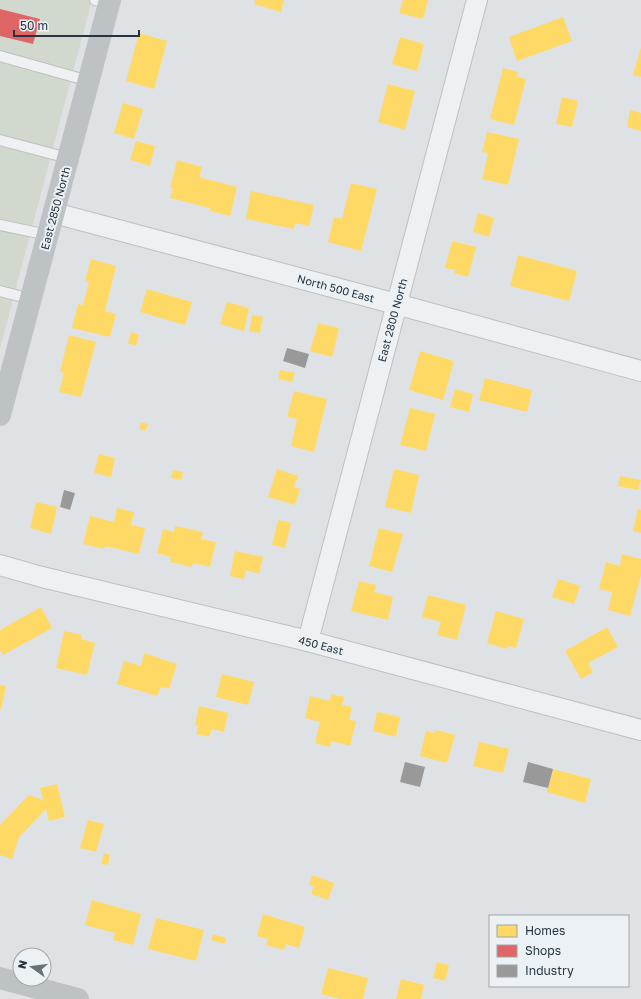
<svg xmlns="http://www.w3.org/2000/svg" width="641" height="999" viewBox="0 0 641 999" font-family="'Golos Text',sans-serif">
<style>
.green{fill:#d1d9cf}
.homes{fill:#ffd966}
.shops{fill:#e06666}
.industry{fill:#999}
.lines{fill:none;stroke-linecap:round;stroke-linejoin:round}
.lane-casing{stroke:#bdc0c2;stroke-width:12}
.street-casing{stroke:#bdc0c2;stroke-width:22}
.lane{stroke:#eef0f1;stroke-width:10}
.street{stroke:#eef0f1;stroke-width:20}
.secondary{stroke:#bdc2c4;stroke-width:22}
.labels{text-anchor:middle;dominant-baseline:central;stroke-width:4;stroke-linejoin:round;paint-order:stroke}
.street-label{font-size:11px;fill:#25343e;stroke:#ecf1f5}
</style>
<rect width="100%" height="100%" fill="#dfe2e4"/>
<polygon class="green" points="0,0 92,0 0,349"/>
<g class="homes">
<polygon points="255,0 284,0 281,12 254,4"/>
<polygon points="403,0 428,0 423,19 399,13"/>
<polygon points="563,17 572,41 517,61 509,37"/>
<polygon points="139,33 167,41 154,89 126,81"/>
<polygon points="400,37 424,44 417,71 392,64"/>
<polygon points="641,47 641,77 633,75"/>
<polygon points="503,68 518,72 517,77 526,79 514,125 490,119"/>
<polygon points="388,84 415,91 405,130 378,122"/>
<polygon points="562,97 578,101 572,127 556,124"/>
<polygon points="123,103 143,109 134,139 114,133"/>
<polygon points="630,110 641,113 641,131 627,127"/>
<polygon points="487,132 519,139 508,185 482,179 488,153 482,152"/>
<polygon points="136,141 155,146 150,166 130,160"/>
<polygon points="177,160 202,167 199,177 237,187 230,216 210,211 210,208 170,198 173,189 170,188"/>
<polygon points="351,183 377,189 361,251 328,242 334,217 342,219"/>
<polygon points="251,191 314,205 309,226 295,223 294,229 246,219"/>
<polygon points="478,213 494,218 489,237 473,232"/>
<polygon points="452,241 476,247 468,277 454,273 455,270 445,268"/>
<polygon points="518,255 577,271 569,301 510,286"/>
<polygon points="91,259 116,266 105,311 116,314 110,337 72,328 78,304 83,305 89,282 85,281"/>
<polygon points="147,289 192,302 185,325 140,312"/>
<polygon points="227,302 249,308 244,331 220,324"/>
<polygon points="252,315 263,317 260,333 249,331"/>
<polygon points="318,323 339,328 332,357 310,351"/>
<polygon points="131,332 139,335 136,346 128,343"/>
<polygon points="69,335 96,342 81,397 59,392 64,373 60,372"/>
<polygon points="420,351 454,361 443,400 409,390"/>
<polygon points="280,370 295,373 292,382 278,379"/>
<polygon points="485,378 532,390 527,412 479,400"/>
<polygon points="455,389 473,394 469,412 450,407"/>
<polygon points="294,391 327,399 314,452 291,446 297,419 287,417"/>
<polygon points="410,408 435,414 426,451 400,445"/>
<polygon points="141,422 148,424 145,431 139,429"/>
<polygon points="99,454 115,458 111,477 94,473"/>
<polygon points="277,469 298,476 294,487 300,489 295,505 268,497"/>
<polygon points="394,469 419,475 411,513 385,507"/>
<polygon points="173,470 183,472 181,480 171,478"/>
<polygon points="620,476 641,480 638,490 618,486"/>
<polygon points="36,502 57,507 51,534 30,528"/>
<polygon points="117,508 134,512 131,525 145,528 139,554 105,546 104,549 83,544 90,516 114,522"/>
<polygon points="638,509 641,510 641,533 633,531"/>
<polygon points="278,520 291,523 285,548 272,545"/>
<polygon points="175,526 203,532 201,539 216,542 210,567 193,563 192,567 170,562 171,557 157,553 163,529 174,532"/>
<polygon points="379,528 403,534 392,572 369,566"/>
<polygon points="235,551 263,557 259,574 246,570 244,579 230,576"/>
<polygon points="622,554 641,559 641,575 630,616 608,610 612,592 599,589 606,562 620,566"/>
<polygon points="558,579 580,586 574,604 552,597"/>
<polygon points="359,581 376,585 374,592 393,597 388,620 351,611"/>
<polygon points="428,595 466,605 457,640 437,635 441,622 422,617"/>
<polygon points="41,607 52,628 3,655 0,650 0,630"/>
<polygon points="496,611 524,619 516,648 508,646 507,649 487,643"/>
<polygon points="607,627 618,647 588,663 593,672 581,679 565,651"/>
<polygon points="64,631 82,635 81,639 95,643 87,675 56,668"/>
<polygon points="144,653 177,664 169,689 161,687 157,696 117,684 124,661 141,666"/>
<polygon points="222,674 254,682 248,705 216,697"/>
<polygon points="0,685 6,686 1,709 0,709"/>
<polygon points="331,694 344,697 342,705 352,707 349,720 356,721 350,746 331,741 330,747 315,743 320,722 305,718 310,696 330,701"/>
<polygon points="199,706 228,713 224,732 212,729 209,737 196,734 198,726 195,725"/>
<polygon points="377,712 400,717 396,737 373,731"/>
<polygon points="436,730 455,735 447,763 420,756 426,731 435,733"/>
<polygon points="479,742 509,749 503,773 473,766"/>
<polygon points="553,769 591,779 585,803 547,792"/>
<polygon points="57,784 65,817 49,821 46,809 19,837 12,859 0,855 0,825 29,795 43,800 40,788"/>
<polygon points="88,820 104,824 96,852 80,848"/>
<polygon points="104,853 110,855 108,865 101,864"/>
<polygon points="312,875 334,883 328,900 311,894 314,886 309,885"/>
<polygon points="92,900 141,914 133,945 113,940 115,933 85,925"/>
<polygon points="263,914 305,927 299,948 286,944 284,950 266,945 268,939 257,936"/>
<polygon points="156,918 204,930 196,961 148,949"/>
<polygon points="213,934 226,938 225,944 211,940"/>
<polygon points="437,962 449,965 445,981 433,978"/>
<polygon points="328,968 368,978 363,999 340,999 321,994"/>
<polygon points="401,979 424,985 421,999 396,999"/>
</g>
<polygon class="shops" points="0,9 40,19 33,44 0,36"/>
<g class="industry">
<polygon points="287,348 309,354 305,368 283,361"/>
<polygon points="64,490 75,493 70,510 60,507"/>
<polygon points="405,762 425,767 420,787 400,782"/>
<polygon points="528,762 553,769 548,788 523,782"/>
</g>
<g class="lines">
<g class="lane-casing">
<g id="lane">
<polyline points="95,0 109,4"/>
<polyline points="0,56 89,81"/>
<polyline points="0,140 68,158"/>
<polyline points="0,225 48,235"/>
<polyline points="0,291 31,299"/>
</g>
</g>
<g class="street-casing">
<g id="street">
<polyline points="54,213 396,304 641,371"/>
<polyline points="0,565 42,577 308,641 641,730"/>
<polyline points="308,641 477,0"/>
</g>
</g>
<use href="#lane" class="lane"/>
<use href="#street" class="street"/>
<g class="secondary">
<polyline points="0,415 110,0"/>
<polyline points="0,978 78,999"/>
</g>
</g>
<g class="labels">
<g class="street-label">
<text transform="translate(55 208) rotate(-75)">East 2850 North</text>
<text transform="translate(336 288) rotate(15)">North 500 East</text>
<text transform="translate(392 320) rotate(-75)">East 2800 North</text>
<text transform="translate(321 645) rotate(15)">450 East</text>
</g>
</g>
<rect x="489" y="915" width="140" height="72" fill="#ecf1f5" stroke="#9ca5ac"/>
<rect x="497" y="925" width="20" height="12" fill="#ffd966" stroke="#9ca5ac"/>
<text x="525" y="935" font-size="12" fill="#25343e">Homes</text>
<rect x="497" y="945" width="20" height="12" fill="#e06666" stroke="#9ca5ac"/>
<text x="525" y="955" font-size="12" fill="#25343e">Shops</text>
<rect x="497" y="965" width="20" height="12" fill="#999999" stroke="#9ca5ac"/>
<text x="525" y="975" font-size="12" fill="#25343e">Industry</text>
<g transform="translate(32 967) rotate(284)"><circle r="19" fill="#ecf1f5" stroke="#9ca5ac"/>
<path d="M0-3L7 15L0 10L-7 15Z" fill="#667178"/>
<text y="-6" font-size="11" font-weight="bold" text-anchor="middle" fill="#25343e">N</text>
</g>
<path d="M14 30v6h125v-6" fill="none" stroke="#25343e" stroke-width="2"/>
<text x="20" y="30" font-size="12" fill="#25343e" stroke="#ecf1f5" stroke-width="3" paint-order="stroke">50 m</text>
</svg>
